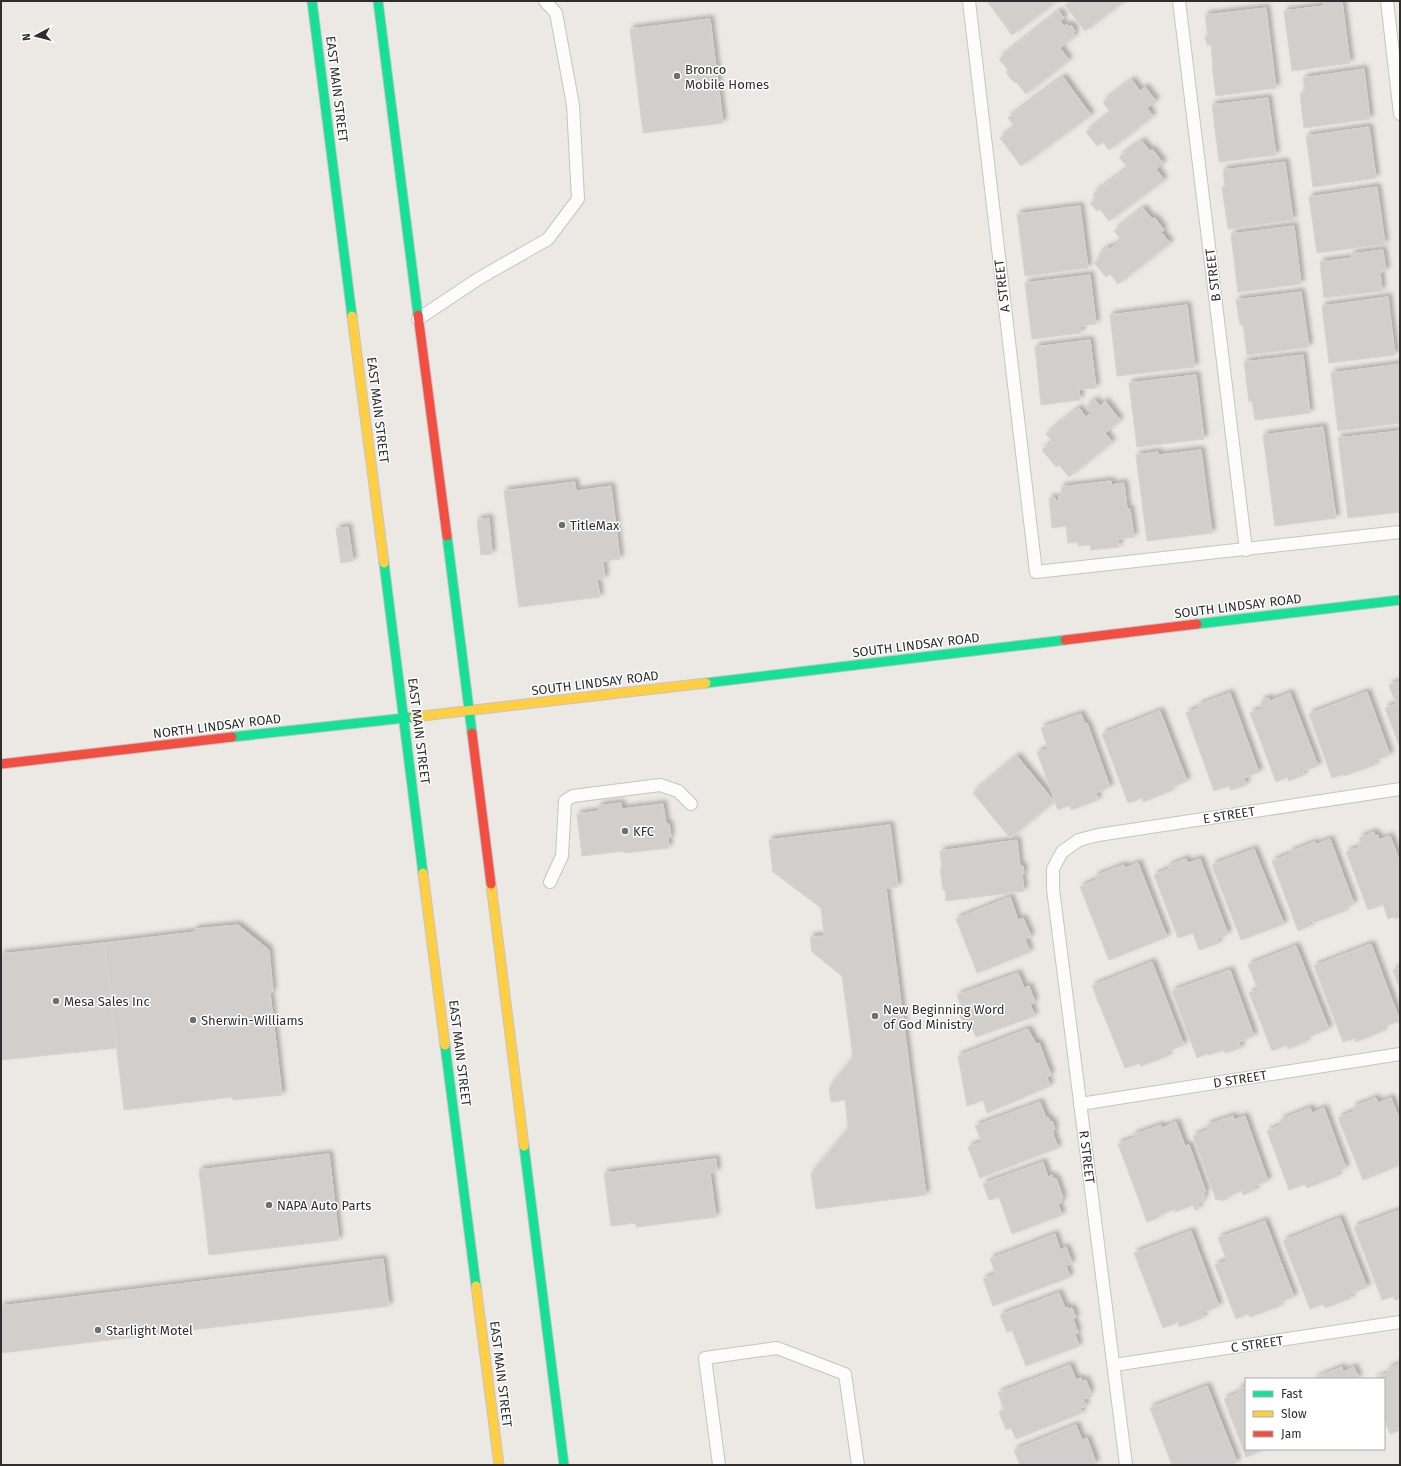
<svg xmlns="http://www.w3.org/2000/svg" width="1401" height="1466" viewBox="0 0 1401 1466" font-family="'Fira Sans',sans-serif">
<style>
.building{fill:#d1cecb;stroke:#d7d4d0;filter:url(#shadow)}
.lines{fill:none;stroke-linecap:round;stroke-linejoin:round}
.lane-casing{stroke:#c5c4c5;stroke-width:14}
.fast-casing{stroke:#c5c4c5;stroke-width:11}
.slow-casing{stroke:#c5c4c5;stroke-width:11}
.jam-casing{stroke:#c5c4c5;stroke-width:11}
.lane{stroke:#fcfcfb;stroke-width:12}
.fast{stroke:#16e098;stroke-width:9}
.slow{stroke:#ffcf43;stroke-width:9}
.jam{stroke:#f24e42;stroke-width:9}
.poi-dot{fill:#706f6e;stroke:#fff;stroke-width:1.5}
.labels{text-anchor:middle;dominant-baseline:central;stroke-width:3;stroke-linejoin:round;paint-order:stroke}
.poi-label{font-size:13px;fill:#2e2e2e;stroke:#fff;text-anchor:start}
.street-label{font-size:13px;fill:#2e2e2e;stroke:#fff}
</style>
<defs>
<filter id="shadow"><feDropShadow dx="3.5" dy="-3.5" stdDeviation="2" flood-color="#0004"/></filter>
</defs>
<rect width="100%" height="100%" fill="#ece8e4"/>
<g class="building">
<polygon points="987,1 1057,1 1012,35"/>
<polygon points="1071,1 1124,1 1085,31 1065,5"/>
<polygon points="1324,1 1342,1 1350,63 1292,71 1284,11 1324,6"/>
<polygon points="1266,8 1276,88 1216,96 1212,67 1213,67 1211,45 1207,45 1205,36 1208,36 1205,15"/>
<polygon points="1059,11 1064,18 1060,21 1064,26 1067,24 1069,27 1071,25 1075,31 1073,33 1075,36 1060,48 1069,60 1026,94 1016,82 1015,83 1010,78 1006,72 1008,70 999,59"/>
<polygon points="710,19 723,123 643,133 630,29"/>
<polygon points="1364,69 1370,119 1304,128 1300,94 1305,93 1303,78"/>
<polygon points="1063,77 1091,115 1021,166 1000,138 1015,127 1008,118"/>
<polygon points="1132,80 1140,91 1145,87 1156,101 1147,108 1153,116 1109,150 1103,142 1097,146 1086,132 1111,113 1103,102"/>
<polygon points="1268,98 1276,155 1219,162 1212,105"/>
<polygon points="1369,127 1376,178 1313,187 1306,136"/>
<polygon points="1142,141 1150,151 1152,149 1163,163 1156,169 1164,180 1109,221 1100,209 1097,211 1090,203 1096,199 1093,194 1128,168 1119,157"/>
<polygon points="1285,162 1293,220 1228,229 1222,187 1225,187 1223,170"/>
<polygon points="1377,187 1385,244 1317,253 1309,197"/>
<polygon points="1080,206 1088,268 1025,276 1017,214"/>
<polygon points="1143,208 1152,219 1154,217 1164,230 1161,232 1170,243 1118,284 1110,274 1106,277 1094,263 1101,257 1099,254 1108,247 1109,249 1122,240 1114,231"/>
<polygon points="1294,226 1301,284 1238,292 1231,234"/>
<polygon points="1383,250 1386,271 1380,272 1382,291 1324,298 1320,262 1352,258 1351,254"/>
<polygon points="1090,275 1096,324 1080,326 1081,333 1032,339 1025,283"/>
<polygon points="1301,292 1309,347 1247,355 1243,325 1240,325 1236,300"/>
<polygon points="1388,297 1395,355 1329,363 1322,306"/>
<polygon points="1187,305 1195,367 1117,376 1110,315"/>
<polygon points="1090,340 1096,388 1079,389 1080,400 1041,405 1035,347"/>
<polygon points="1303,355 1310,413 1255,420 1252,401 1249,402 1244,362"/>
<polygon points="1400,364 1400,423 1338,431 1331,373"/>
<polygon points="1196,375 1204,439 1137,447 1129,383"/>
<polygon points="1095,400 1100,406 1105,401 1120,420 1105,433 1112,442 1069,477 1059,465 1056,467 1042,450 1053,442 1046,434 1079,408 1086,417 1091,413 1086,407"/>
<polygon points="1323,427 1336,518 1275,526 1263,435"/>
<polygon points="1399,431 1400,512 1348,518 1338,438"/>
<polygon points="1201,450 1212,533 1147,541 1136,455 1158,452 1159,455"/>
<polygon points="1111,481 1111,485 1124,483 1127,509 1130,509 1134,537 1118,539 1119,547 1091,550 1090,545 1078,546 1078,542 1068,543 1066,526 1052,528 1049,498 1055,498 1056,501 1059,500 1058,497 1062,496 1061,487"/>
<polygon points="575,482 576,491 611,486 620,559 603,561 605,579 597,579 600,597 519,607 504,491"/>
<polygon points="489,518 492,554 481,555 477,520"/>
<polygon points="348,527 353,561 341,563 336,529"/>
<polygon points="1400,681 1400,748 1385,708 1396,704 1389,685"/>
<polygon points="1367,692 1390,755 1374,761 1375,765 1344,776 1343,774 1332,778 1309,714"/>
<polygon points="1230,693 1259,772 1244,778 1246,785 1231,790 1229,786 1214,791 1186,713 1199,708 1198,705"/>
<polygon points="1290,693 1318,766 1303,771 1304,775 1289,781 1287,777 1276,782 1250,713 1261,709 1260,705 1262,704 1261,701 1269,698 1270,701"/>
<polygon points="1160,711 1187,781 1170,788 1171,791 1143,802 1142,798 1128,803 1102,734"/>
<polygon points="1081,714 1085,724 1087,723 1110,787 1096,793 1098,800 1071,810 1070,805 1058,810 1037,752 1048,749 1041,728"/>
<polygon points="1017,756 1054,801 1010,838 973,793"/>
<polygon points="621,803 622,809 663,804 666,824 669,824 671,837 668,838 669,848 624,853 624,851 582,856 577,814 599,811 598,806"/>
<polygon points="890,825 898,887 886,888 926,1195 816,1209 811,1174 848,1129 845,1100 831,1102 829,1088 853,1057 842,976 812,952 810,937 824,936 821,908 773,872 769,840"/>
<polygon points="1374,832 1375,836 1378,835 1379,840 1390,836 1400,862 1400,917 1395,919 1394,917 1388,919 1383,904 1368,910 1346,852 1360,847 1358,843 1361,842 1359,838"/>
<polygon points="1330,839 1354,904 1344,908 1345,911 1334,915 1313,923 1313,920 1309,922 1310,926 1298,931 1272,861 1291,854 1290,852 1315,842 1315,845"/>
<polygon points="1017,840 1020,866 1023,866 1024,874 1022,874 1024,891 946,901 945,890 943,890 940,868 942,868 940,851"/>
<polygon points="1254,849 1284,924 1241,940 1212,865"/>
<polygon points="1186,859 1188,863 1200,859 1228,934 1217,939 1219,943 1199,950 1193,933 1178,938 1154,875 1169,869 1168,866"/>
<polygon points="1138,863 1167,937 1109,960 1080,887 1096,880 1095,876 1124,865 1125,868"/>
<polygon points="1010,897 1018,920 1023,918 1028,929 1031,937 1025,939 1030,952 977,973 956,919"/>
<polygon points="238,925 269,950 273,992 270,993 282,1095 233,1100 232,1097 124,1110 104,943 195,932 195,929"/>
<polygon points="104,943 116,1048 1,1060 1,954"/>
<polygon points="1371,944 1400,1021 1382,1027 1383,1031 1356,1042 1355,1038 1343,1042 1314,966"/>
<polygon points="1296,946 1329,1029 1305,1038 1306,1042 1300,1044 1288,1049 1287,1045 1272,1051 1249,993 1258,990 1248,965"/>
<polygon points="1152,962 1184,1045 1166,1052 1168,1056 1141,1066 1139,1063 1125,1068 1092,986"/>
<polygon points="1400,967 1400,990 1393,970"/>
<polygon points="1230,970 1254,1036 1239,1042 1241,1048 1225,1053 1224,1050 1208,1055 1208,1053 1197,1058 1172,991"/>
<polygon points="1018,973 1024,988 1029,986 1035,1002 1030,1004 1035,1016 976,1037 972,1027 965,1030 959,1013 963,1011 957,995"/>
<polygon points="1028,1029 1036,1044 1039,1043 1051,1075 1047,1077 1050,1086 987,1113 983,1100 967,1106 958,1056"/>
<polygon points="1376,1098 1378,1103 1391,1098 1400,1121 1400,1165 1363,1180 1338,1118 1354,1111 1353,1107"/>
<polygon points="1040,1102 1046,1118 1048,1117 1050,1122 1052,1121 1055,1129 1053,1130 1054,1133 1053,1134 1058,1148 980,1178 968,1147 982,1142 975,1126"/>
<polygon points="1310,1108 1312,1113 1324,1108 1346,1168 1336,1172 1338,1176 1307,1188 1305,1184 1289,1190 1267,1131 1282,1125 1280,1120"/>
<polygon points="1233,1116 1234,1120 1245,1116 1268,1181 1254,1186 1256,1190 1250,1192 1243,1195 1242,1191 1226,1197 1227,1199 1221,1201 1221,1199 1216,1200 1193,1136 1208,1130 1207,1125"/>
<polygon points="1176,1122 1185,1146 1189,1145 1206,1192 1203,1193 1205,1197 1202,1199 1203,1202 1197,1203 1199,1209 1195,1210 1193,1205 1175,1212 1175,1209 1158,1216 1158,1218 1147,1222 1118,1144 1134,1138 1133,1135 1161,1125 1162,1128"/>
<polygon points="329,1154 339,1240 209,1255 199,1170"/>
<polygon points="716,1159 717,1172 710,1173 716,1217 636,1227 636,1223 611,1226 604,1173"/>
<polygon points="1043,1162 1048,1177 1052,1175 1053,1179 1056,1178 1063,1198 1061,1199 1062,1202 1058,1204 1062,1215 1012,1234 999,1197 989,1200 983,1184"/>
<polygon points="1400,1210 1400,1298 1395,1300 1394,1296 1382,1300 1354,1227"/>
<polygon points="1340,1218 1367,1287 1350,1294 1351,1298 1325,1308 1323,1304 1310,1309 1283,1241"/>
<polygon points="1265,1221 1294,1297 1278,1303 1280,1306 1250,1317 1248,1314 1236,1319 1215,1265 1227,1261 1218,1238"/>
<polygon points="1191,1231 1219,1306 1202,1313 1204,1317 1179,1327 1178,1322 1163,1328 1134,1253"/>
<polygon points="1055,1234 1060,1250 1066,1247 1072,1263 1066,1266 1070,1277 993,1306 983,1279 996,1274 990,1259"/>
<polygon points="383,1259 389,1306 1,1353 1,1306"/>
<polygon points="1059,1293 1065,1308 1068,1307 1069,1309 1072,1308 1076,1317 1073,1319 1078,1333 1075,1334 1079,1346 1026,1366 1012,1330 1007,1332 1000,1315"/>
<polygon points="1400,1364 1400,1430 1390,1434 1384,1418 1384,1379 1374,1379 1389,1373 1387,1369"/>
<polygon points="1070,1365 1076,1380 1081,1378 1082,1381 1086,1380 1091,1393 1087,1395 1088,1398 1083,1399 1086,1406 1080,1408 1082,1413 1016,1439 1011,1428 1006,1430 999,1412 1004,1410 998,1393"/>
<polygon points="1342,1367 1343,1372 1354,1367 1359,1379 1313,1379"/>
<polygon points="1207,1386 1237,1462 1229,1465 1172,1465 1150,1408"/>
<polygon points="1246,1386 1246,1449 1266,1449 1246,1457 1224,1399 1239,1393 1238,1389"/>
<polygon points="1076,1425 1082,1440 1087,1438 1096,1463 1093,1465 1020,1465 1014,1450"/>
</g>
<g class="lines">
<g class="lane-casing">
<g id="lane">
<polyline points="969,1 1036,572 1400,532"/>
<polyline points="1179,1 1246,550"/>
<polyline points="1387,1 1400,114"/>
<polyline points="418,319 478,279 548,239 578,199 573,105 556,13 545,1"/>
<polyline points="550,882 562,856 565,801 573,796 660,785 678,791 691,804"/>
<polyline points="1080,1104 1400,1054"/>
<polyline points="1114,1365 1400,1322"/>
<polyline points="719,1465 705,1358 777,1348 845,1374 858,1465"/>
<polyline points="1126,1465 1053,889 1053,869 1062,852 1079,840 1098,835 1400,789"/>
</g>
</g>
<g class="fast-casing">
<g id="fast">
<polyline points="312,1 352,316"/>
<polyline points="378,1 418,315"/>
<polyline points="447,536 472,733"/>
<polyline points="384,563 423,873"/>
<polyline points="1197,624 1400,600"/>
<polyline points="706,683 1065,640"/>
<polyline points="232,737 414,717"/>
<polyline points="445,1045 476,1286"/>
<polyline points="524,1146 564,1465"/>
</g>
</g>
<g class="slow-casing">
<g id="slow">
<polyline points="352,316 384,563"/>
<polyline points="414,717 706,683"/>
<polyline points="423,873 445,1045"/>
<polyline points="491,884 524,1146"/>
<polyline points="476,1286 499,1465"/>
</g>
</g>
<g class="jam-casing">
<g id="jam">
<polyline points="418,315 447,536"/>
<polyline points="1065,640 1197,624"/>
<polyline points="472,733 491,884"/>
<polyline points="1,764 232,737"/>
</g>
</g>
<use href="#lane" class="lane"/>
<use href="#fast" class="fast"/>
<use href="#slow" class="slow"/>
<use href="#jam" class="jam"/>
</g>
<g class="poi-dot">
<circle cx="677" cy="76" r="4"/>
<circle cx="562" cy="525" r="4"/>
<circle cx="625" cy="831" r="4"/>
<circle cx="56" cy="1001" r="4"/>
<circle cx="875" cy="1016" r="4"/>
<circle cx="193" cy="1020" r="4"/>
<circle cx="269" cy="1205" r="4"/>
<circle cx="98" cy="1330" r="4"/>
</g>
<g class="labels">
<g class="poi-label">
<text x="685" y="69">Bronco<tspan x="685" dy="15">Mobile Homes</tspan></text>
<text x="570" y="525">TitleMax</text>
<text x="633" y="831">KFC</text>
<text x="64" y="1001">Mesa Sales Inc</text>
<text x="883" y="1009">New Beginning Word<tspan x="883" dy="15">of God Ministry</tspan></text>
<text x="201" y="1020">Sherwin-Williams</text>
<text x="277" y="1205">NAPA Auto Parts</text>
<text x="106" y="1330">Starlight Motel</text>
</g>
<g class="street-label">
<text transform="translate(337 89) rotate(83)">EAST MAIN STREET</text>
<text transform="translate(1213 275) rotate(-97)">B STREET</text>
<text transform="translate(1002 286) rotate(-97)">A STREET</text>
<text transform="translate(378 410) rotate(83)">EAST MAIN STREET</text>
<text transform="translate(1238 606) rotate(-7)">SOUTH LINDSAY ROAD</text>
<text transform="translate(916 645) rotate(-7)">SOUTH LINDSAY ROAD</text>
<text transform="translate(595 683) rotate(-7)">SOUTH LINDSAY ROAD</text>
<text transform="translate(217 726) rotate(-7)">NORTH LINDSAY ROAD</text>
<text transform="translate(419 731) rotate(83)">EAST MAIN STREET</text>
<text transform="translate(1229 815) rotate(-9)">E STREET</text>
<text transform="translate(460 1053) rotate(83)">EAST MAIN STREET</text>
<text transform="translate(1240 1079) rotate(-9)">D STREET</text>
<text transform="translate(1087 1157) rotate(83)">R STREET</text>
<text transform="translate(1257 1344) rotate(-8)">C STREET</text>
<text transform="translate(501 1374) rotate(83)">EAST MAIN STREET</text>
</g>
</g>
<rect width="1401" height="1466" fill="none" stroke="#2e2e2e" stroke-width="4"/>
<rect x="1245" y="1378" width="140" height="72" fill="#ffffff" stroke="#ababab"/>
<rect x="1253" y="1391" width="20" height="6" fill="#16e098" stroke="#ababab"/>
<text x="1281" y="1398" font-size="12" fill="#2e2e2e">Fast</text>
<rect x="1253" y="1411" width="20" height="6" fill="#ffcf43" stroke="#ababab"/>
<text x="1281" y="1418" font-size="12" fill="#2e2e2e">Slow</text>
<rect x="1253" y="1431" width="20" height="6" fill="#f24e42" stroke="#ababab"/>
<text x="1281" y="1438" font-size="12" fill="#2e2e2e">Jam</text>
<g transform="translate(36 36) rotate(263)" stroke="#ffffff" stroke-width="3" paint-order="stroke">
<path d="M0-3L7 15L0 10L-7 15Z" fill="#2e2e2e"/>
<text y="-6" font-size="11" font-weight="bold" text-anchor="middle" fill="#2e2e2e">N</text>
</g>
</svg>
